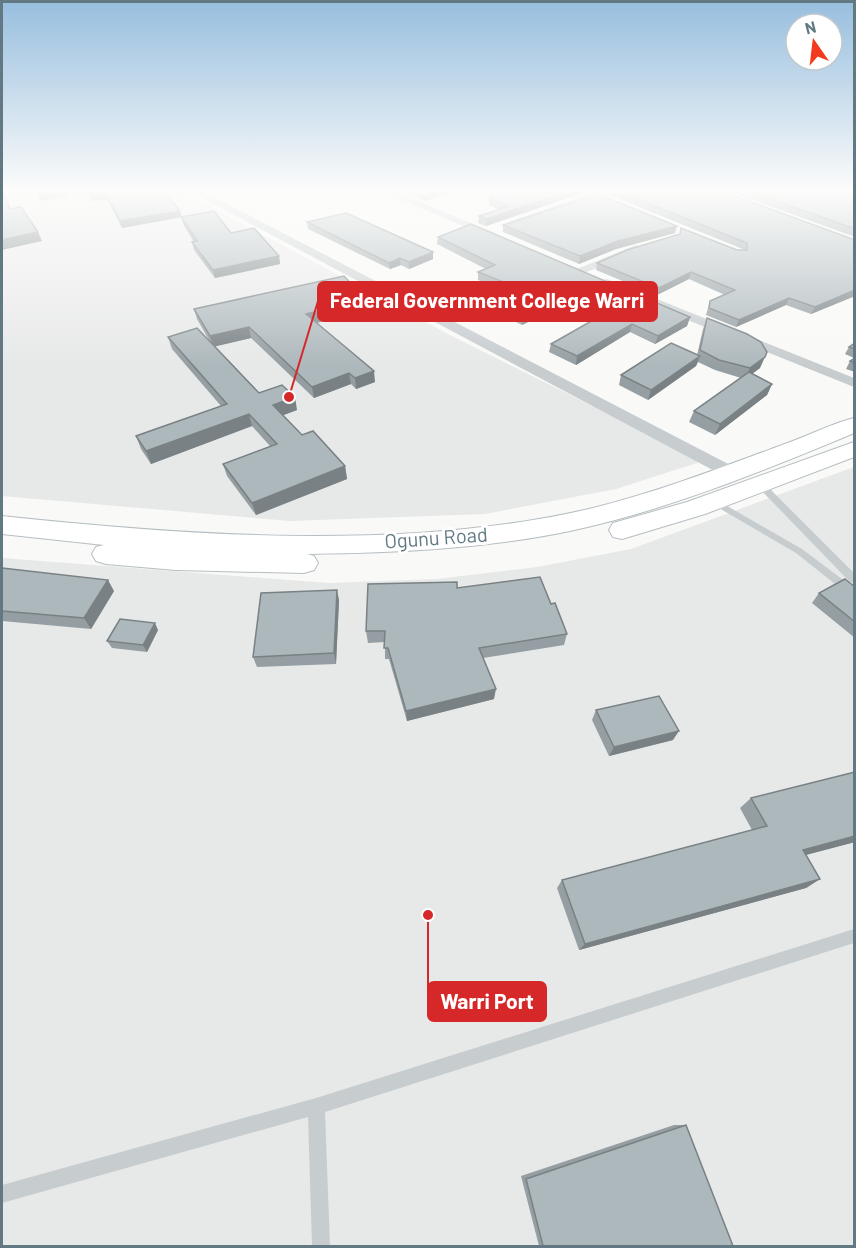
<svg xmlns="http://www.w3.org/2000/svg" width="856" height="1248" viewBox="0 0 856 1248" font-family="Barlow,sans-serif">
<style>
.built{fill:#e7e9e8}
.lines{fill:none;stroke-linecap:round;stroke-linejoin:round}
.secondary-casing{stroke:#b6bec2;stroke-width:2}
.lane{fill:#c7cccf;fill-rule:evenodd}
.street{fill:#c7cccf;fill-rule:evenodd}
.secondary{fill:#fff;fill-rule:evenodd}
.wall{fill:#959ea2}
.shaded-wall{fill:#798184}
.building{fill:#adb8bc;stroke:#798184;stroke-width:1.5}
.labels{text-anchor:middle;dominant-baseline:central;stroke-width:6;stroke-linejoin:round;paint-order:stroke}
.street-label{font-size:20px;fill:#627984;stroke:#fff}
.leader{fill:none;stroke:#d62828;stroke-width:2}
.callout-dot{fill:#d62828;stroke:#fff;stroke-width:2}
.callout{fill:#d62828;stroke:#d62828;stroke-width:2}
.callout-label{font-size:21px;text-anchor:middle;font-weight:bold;fill:#fff}
</style>
<rect width="100%" height="100%" fill="#f9f9f7"/>
<g class="built">
<polygon points="2,192 183,192 448,334 703,461 616,489 485,514 290,521 2,496"/>
<polygon points="854,467 854,1246 2,1246 2,558 328,583 436,579 537,567 631,549"/>
</g>
<g class="lines">
<g class="secondary-casing">
<g id="secondary">
<path d="M854,418V433L847,436C758,473 664,511 570,531C484,549 394,553 307,554L314,556L318,563L314,570L304,573L176,570L106,564L96,561L92,554L96,547L104,545L2,534V516C190,536 408,552 593,508C657,492 720,468 782,445C806,437 830,424 854,418Z"/>
<polygon points="854,442 854,457 705,514 622,539 613,537 609,530 613,523 687,502"/>
</g>
</g>
<g class="lane">
<polygon points="760,481 763,482 854,573 854,583 850,582 757,486 757,482"/>
<polygon points="715,499 802,549 854,588 854,597 850,596 796,553 712,504 712,500"/>
<polygon points="854,929 854,943 325,1112 330,1246 312,1246 308,1117 2,1203 2,1185 316,1098"/>
</g>
<g class="street">
<polygon points="191,192 204,192 736,468 739,472 730,477 724,476"/>
<polygon points="383,192 397,192 501,236 492,238"/>
<polygon points="591,193 624,203 619,206 592,199 524,222 515,220"/>
<polygon points="636,245 642,248 640,250 582,274 572,271"/>
<polygon points="607,279 854,378 854,387 603,286 603,280"/>
</g>
<use href="#secondary" class="secondary"/>
</g>
<g class="wall">
<polygon points="87,192 166,192 182,217 231,233 279,256 280,264 215,278 194,250 192,242 194,242 183,224 181,217 122,228 107,199 92,201"/>
<polygon points="400,192 451,192 425,201"/>
<polygon points="507,192 590,192 579,194 486,226 478,223 479,216 499,209 489,205 489,198"/>
<polygon points="602,192 724,192 855,240 855,296 811,314 786,305 736,327 706,315 710,301 725,295 689,279 657,295 596,270 597,263 745,250"/>
<polygon points="731,192 855,192 855,237"/>
<polygon points="307,222 433,252 433,259 409,269 401,265 390,269 308,229"/>
<polygon points="503,225 675,233 616,249 579,264 503,232"/>
<polygon points="438,237 690,317 687,326 655,344 630,332 576,365 549,352 551,344 600,316 568,302 522,325 502,315 503,307 523,298 478,280 478,272 486,269 437,244"/>
<polygon points="367,300 368,311 316,323 375,382 356,389 351,384 314,398 251,338 215,346 259,393 297,410 283,415 302,435 345,466 347,479 256,515 227,476 223,464 270,446 252,426 151,464 141,449 136,436 221,406 172,349 168,337 209,340 197,319 194,309"/>
<polygon points="707,318 760,368 752,374 772,384 767,395 715,435 689,422 694,411 741,378 715,370 698,362 696,366 648,400 619,385 621,375 697,355 703,329"/>
<polygon points="855,343 855,372 846,369 850,361 854,358 845,354 849,347"/>
<polygon points="2,568 114,591 91,629 2,621"/>
<polygon points="855,587 855,638 812,603 819,593"/>
<polygon points="457,588 551,604 567,634 564,645 483,658 494,699 407,721 389,659 385,659 385,642 368,643 366,631"/>
<polygon points="339,600 336,664 257,667 253,657"/>
<polygon points="158,630 147,652 112,648 107,641"/>
<polygon points="596,710 673,740 609,756 592,720"/>
<polygon points="855,772 855,842 806,855 820,879 806,888 579,950 557,888 562,880 752,830 740,808 751,798"/>
<polygon points="674,1125 686,1125 733,1246 539,1246 521,1176"/>
</g>
<g class="shaded-wall">
<polygon points="42,192 65,192 67,197 41,201 37,193"/>
<polygon points="105,192 107,199 92,201 90,195"/>
<polygon points="429,192 451,192 425,201 424,194"/>
<polygon points="566,192 590,192 579,194 486,226 487,219"/>
<polygon points="180,211 182,217 122,228 120,221"/>
<polygon points="677,226 675,233 616,249 579,264 580,256 618,241"/>
<polygon points="38,232 42,241 2,250 2,240"/>
<polygon points="433,252 433,259 409,269 409,262"/>
<polygon points="279,256 280,264 215,278 213,270"/>
<polygon points="400,258 401,265 390,269 389,263"/>
<polygon points="691,272 689,279 657,295 659,288"/>
<polygon points="855,290 855,296 811,314 815,307"/>
<polygon points="570,294 568,302 522,325 523,317"/>
<polygon points="789,298 786,305 736,327 739,320"/>
<polygon points="367,300 368,311 307,325 306,314"/>
<polygon points="690,317 687,326 655,344 658,336"/>
<polygon points="632,324 630,332 576,365 577,356"/>
<polygon points="249,327 251,338 213,347 210,336"/>
<polygon points="700,356 696,366 648,400 651,390"/>
<polygon points="765,357 760,368 745,379 750,368"/>
<polygon points="374,371 375,382 356,389 355,378"/>
<polygon points="349,373 351,384 314,398 312,387"/>
<polygon points="772,384 767,395 715,435 720,424"/>
<polygon points="295,397 297,410 276,418 273,405"/>
<polygon points="249,414 252,426 151,464 146,451"/>
<polygon points="345,466 347,479 256,515 252,503"/>
<polygon points="108,580 114,591 91,629 84,618"/>
<polygon points="337,590 339,600 336,664 334,653"/>
<polygon points="155,623 158,630 147,652 143,645"/>
<polygon points="496,689 494,699 407,721 406,711"/>
<polygon points="679,731 673,740 609,756 614,747"/>
<polygon points="855,836 855,842 790,859 803,850"/>
<polygon points="820,879 806,888 579,950 585,944"/>
</g>
<g class="building">
<polygon points="2,192 3,192 10,209 21,207 38,232 2,240"/>
<polygon points="89,192 166,192 180,211 120,221 105,192 90,195"/>
<polygon points="507,192 566,192 487,219 479,216 509,206 489,198"/>
<polygon points="620,192 724,192 855,240 855,290 815,307 789,298 739,320 709,308 710,301 735,290 691,272 659,288 597,263 627,250 680,234 681,228 737,250 747,250 747,243"/>
<polygon points="751,192 855,192 855,229"/>
<polygon points="598,194 677,226 618,241 580,256 503,225"/>
<polygon points="214,211 231,233 254,228 279,256 213,270 192,242 197,241 181,217"/>
<polygon points="346,213 433,252 409,262 400,258 389,263 307,222"/>
<polygon points="471,224 690,317 658,336 632,324 577,356 551,344 609,311 570,294 523,317 503,307 532,293 478,272 495,265 438,237"/>
<polygon points="344,276 367,300 306,314 374,371 355,378 349,373 312,387 249,327 210,336 194,309"/>
<polygon points="707,318 747,334 761,342 767,352 765,357 750,368 719,360 700,350"/>
<polygon points="197,328 259,393 282,385 295,397 273,405 302,435 313,431 345,466 252,503 223,464 277,444 249,414 146,451 136,436 227,404 168,337"/>
<polygon points="671,343 700,356 651,390 621,375"/>
<polygon points="855,343 855,349 849,347"/>
<polygon points="855,358 855,363 850,361"/>
<polygon points="749,372 772,384 720,424 694,411"/>
<polygon points="2,568 108,580 84,618 2,611"/>
<polygon points="540,577 551,604 555,603 567,634 479,648 496,689 406,711 388,648 384,648 385,631 366,631 368,584 457,582 457,588"/>
<polygon points="845,579 855,587 855,622 819,593"/>
<polygon points="337,590 334,653 253,657 261,593"/>
<polygon points="120,619 155,623 143,645 107,641"/>
<polygon points="659,696 679,731 614,747 596,710"/>
<polygon points="855,772 855,836 803,850 820,879 585,944 562,880 767,826 751,798"/>
<polygon points="686,1125 733,1246 543,1246 526,1179"/>
</g>
<linearGradient id="sky" x2="0" y2="1"><stop stop-color="#97bede"/><stop offset="0.52" stop-color="#fcfcfb"/><stop offset="1" stop-color="#fcfcfb" stop-opacity="0"/></linearGradient>
<rect width="856" height="367" fill="url(#sky)"/>
<g class="labels">
<g class="street-label">
<text transform="translate(436 537) rotate(-4)">Ogunu Road</text>
</g>
</g>
<path class="leader" d="M289 397L318 301M428 915L428 1001"/>
<g class="callout-dot">
<circle cx="289" cy="397" r="6"/>
<circle cx="428" cy="915" r="6"/>
</g>
<g class="callout">
<rect x="318" y="282" width="339" height="39" rx="6"/>
<rect x="428" y="982" width="118" height="39" rx="6"/>
</g>
<g class="callout-label">
<text x="487" y="308">Federal Government College Warri</text>
<text x="487" y="1009">Warri Port</text>
</g>
<rect width="856" height="1248" fill="none" stroke="#627984" stroke-width="6"/>
<g transform="translate(814 42) rotate(346)"><circle r="28" fill="#ffffff" stroke="#c0c9ce" stroke-width="1.5"/>
<path d="M0-4.5L10 22L0 15L-10 22Z" fill="#f23b1e"/>
<text y="-9" font-size="16" font-weight="bold" text-anchor="middle" fill="#627984">N</text>
</g>
</svg>
